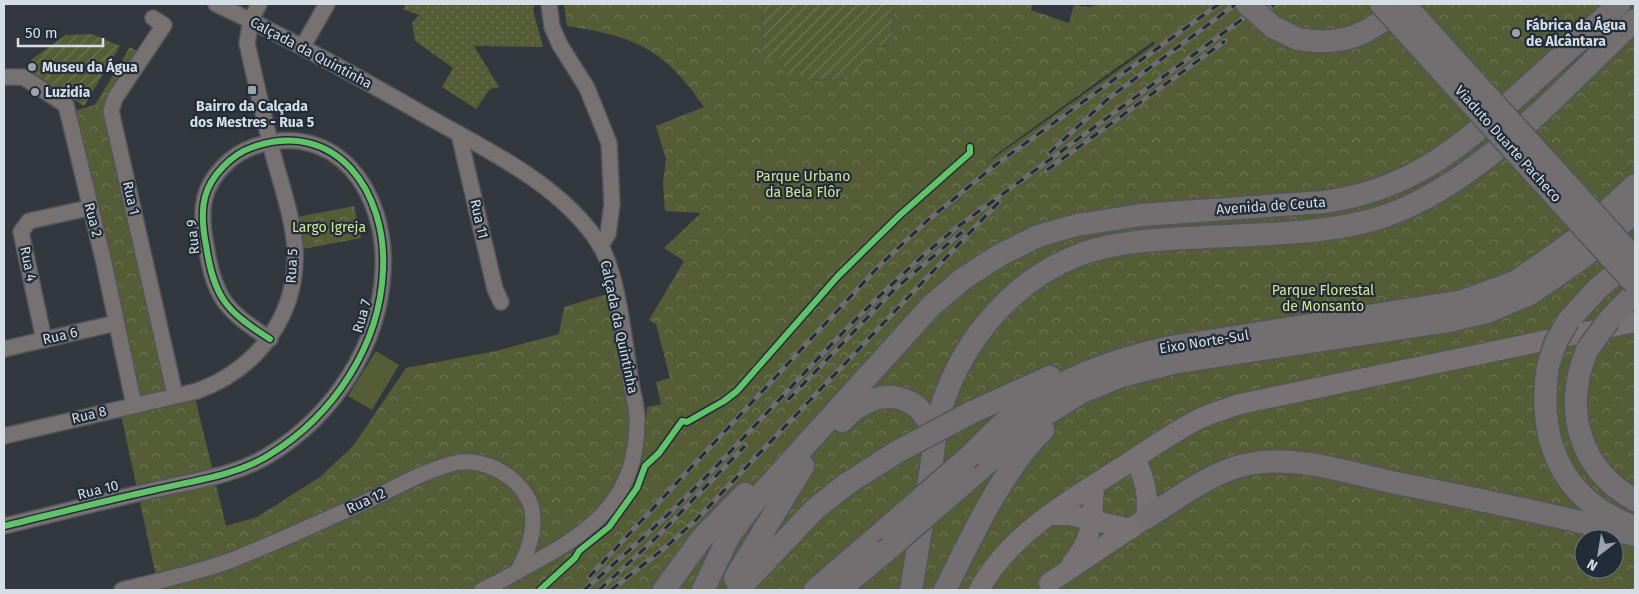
<svg xmlns="http://www.w3.org/2000/svg" width="1639" height="594" viewBox="0 0 1639 594" font-family="'Fira Sans',sans-serif">
<style>
.grass{fill:url(#grass-dots)}
.park{fill:url(#park-crowns);fill-rule:evenodd}
.garden{fill:url(#garden-furrows)}
.pitch{fill:#555d36}
.lines{fill:none;stroke-linecap:round;stroke-linejoin:round}
.minor-casing{stroke:#50565b;stroke-width:18}
.major-casing{stroke:#50565b;stroke-width:22}
.highway-casing{stroke:#50565b;stroke-width:25}
.minor{stroke:#787172;stroke-width:15}
.major{stroke:#787274;stroke-width:20}
.highway{stroke:#736f71;stroke-width:22}
.rail-casing{stroke:#6e6e71;stroke-width:5}
.rail{stroke:#222d39;stroke-width:3;stroke-dasharray:9;stroke-linecap:butt}
.highway-bridge-casing{stroke:#50565b;stroke-width:25;stroke-linecap:butt}
.highway-bridge{stroke:#736f71;stroke-width:22}
.cycleway-casing{stroke:#222d39;stroke-width:9}
.cycleway{stroke:#61c268;stroke-width:6}
.poi-dot{fill:#9ca3ab;stroke:#222d39;stroke-width:2}
.labels{text-anchor:middle;dominant-baseline:central;stroke-width:4.5;stroke-linejoin:round;paint-order:stroke}
.poi-label{font-size:14px;font-weight:bold;fill:#d5dde5;stroke:#222d39;text-anchor:start}
.street-label{font-size:14px;fill:#d5dde5;stroke:#222d39}
.park-label{font-size:14px;fill:#d5e697;stroke:#222d39}
</style>
<defs>
<pattern id="grass-dots" width="8" height="8" patternUnits="userSpaceOnUse" patternTransform="scale(1.25)"><rect width="8" height="8" fill="#555d36"/><path d="M2 2h.1M6 6h.1" fill="none" stroke="#6d7453" stroke-width="1.8" stroke-linecap="round"/></pattern>
<pattern id="park-crowns" width="20" height="18" patternUnits="userSpaceOnUse" patternTransform="scale(1.25)"><rect width="20" height="18" fill="#555d36"/><path d="M2 6a3 3 0 1 1 6 0M12 15a3 3 0 1 1 6 0" fill="none" stroke="#6d7453"/></pattern>
<pattern id="garden-furrows" width="10" height="10" patternUnits="userSpaceOnUse" patternTransform="scale(1.25)"><rect width="10" height="10" fill="#555d36"/><path d="M-1 1l2-2M0 10L10 0M9 11l2-2" fill="none" stroke="#6d7453"/></pattern>
</defs>
<rect width="100%" height="100%" fill="#32383e"/>
<polygon class="grass" points="406,4 535,4 533,10 543,47 474,46 499,87 490,89 476,109 442,87 453,68 415,41 412,23 419,15 403,9"/>
<g class="park">
<path d="M564,4H763L762,58H784V75H805V79L847,80V70L866,45L892,46L893,4H1033L1031,10L1069,23L1074,5L1089,7L1101,4H1635V590H118L157,581L120,410L136,406L66,113L95,105L130,47L144,56L113,109L178,396L194,393L226,526L257,517L320,477L353,446L406,368L496,351L559,334L564,307L613,292L645,438L647,407L661,404L656,382L670,378L656,324L649,320L684,261L664,248L701,213L665,211L663,183L666,159L656,126L704,107C665,49 634,36 567,26ZM1154,41L1155,44L988,162L997,154ZM1584,539H1614V569H1584Z"/>
<polygon points="354,206 361,238 303,249 297,217"/>
</g>
<g class="garden">
<polygon points="763,4 893,4 892,46 866,45 865,71 847,70 847,80 805,79 805,75 784,75 784,58 762,58"/>
<polygon points="92,34 120,46 84,106 28,70 32,59 66,35"/>
</g>
<polygon class="pitch" points="376,351 399,365 372,410 348,396"/>
<g class="lines">
<g class="minor-casing">
<g id="minor">
<path d="M216,4C287,37 355,75 423,114C483,148 562,184 600,245C618,274 625,347 631,383C633,396 638,410 637,422C637,497 594,530 533,563C516,572 500,582 482,590"/>
<polyline points="549,4 552,27 560,45 587,88 609,143 612,204 608,234 600,246"/>
<polyline points="153,18 164,25 115,98 111,111 175,395"/>
<polyline points="303,46 327,4"/>
<polyline points="4,77 23,77 66,105 104,263 134,405"/>
<polyline points="459,134 495,289 501,302"/>
<polyline points="44,340 21,232 29,221 89,208"/>
<polyline points="4,349 116,323"/>
<path d="M4,436L197,391C258,369 298,315 295,249C293,216 280,182 272,150C263,114 255,79 247,43L251,20L259,4"/>
<path d="M4,526C54,514 104,501 154,490C192,481 235,476 269,455C333,416 380,346 383,270C387,193 337,118 253,147C232,154 211,175 205,197C201,212 203,230 206,245C214,298 226,311 270,339"/>
<path d="M122,590C158,581 197,573 232,560C273,544 313,525 354,507C387,493 419,472 455,463C485,456 525,479 532,510C536,531 527,555 517,572"/>
</g>
</g>
<g class="major-casing">
<g id="major">
<polyline points="1050,515 1069,515 1131,529"/>
<path d="M1072,563C1094,539 1092,516 1094,485"/>
<path d="M1049,583L1146,518C1149,495 1145,479 1135,459"/>
<path d="M979,590C1010,533 1072,499 1125,465C1149,449 1172,433 1197,420C1210,413 1226,409 1240,404L1635,322"/>
</g>
</g>
<g class="highway-casing">
<g id="highway">
<path d="M1298,39C1345,47 1369,34 1404,4"/>
<polyline points="1609,320 1635,293"/>
<polyline points="1568,321 1598,288 1635,258"/>
<path d="M1587,350C1563,408 1578,469 1635,500"/>
<path d="M1548,366C1537,438 1560,499 1632,526"/>
<polyline points="970,413 1050,377"/>
<path d="M842,421C874,384 928,389 934,443"/>
<path d="M971,455C985,441 999,426 1015,413C1062,378 1114,359 1171,347L1463,301L1517,281L1578,238L1635,185"/>
<polyline points="970,478 1040,418 1082,392 1121,376 1177,362 1448,321 1487,312 1530,294 1582,258 1635,212"/>
<path d="M1146,518C1176,499 1214,470 1249,464C1296,455 1346,472 1391,482C1473,498 1554,515 1635,535"/>
<polyline points="735,578 803,466"/>
<polyline points="664,590 702,538 745,494"/>
<path d="M703,590L730,534L755,501L931,306L964,278L1000,255L1038,236L1077,225L1141,215L1324,202C1412,190 1462,146 1526,88C1557,60 1588,32 1619,4"/>
<polyline points="738,590 815,509 848,483 897,452"/>
<polyline points="815,590 887,528"/>
<polyline points="839,590 886,551"/>
<path d="M911,590C918,549 924,509 931,468C934,446 936,422 943,402C966,335 1017,277 1084,253C1117,242 1152,240 1186,238C1249,234 1326,236 1385,216C1480,183 1563,88 1635,20"/>
<path d="M945,590C971,538 1002,470 1043,430"/>
</g>
</g>
<use href="#minor" class="minor"/>
<use href="#major" class="major"/>
<use href="#highway" class="highway"/>
<g class="rail-casing">
<g id="rail">
<polyline points="1257,17 1275,4"/>
<polyline points="1049,153 1109,98 1236,4"/>
<polyline points="1047,170 1225,41"/>
<polyline points="788,400 895,289 962,232"/>
<polyline points="589,577 880,265 928,220 998,163 1219,4"/>
<path d="M584,590C620,559 656,527 690,493C779,404 858,307 956,228L1263,4"/>
<polyline points="599,590 657,537 745,446"/>
<polyline points="611,590 667,546 695,521 999,202"/>
</g>
</g>
<use href="#rail" class="rail"/>
<g class="highway-bridge-casing">
<g id="highway-bridge">
<polyline points="1247,4 1273,27 1298,39"/>
<polyline points="1381,4 1635,284"/>
<polyline points="1404,4 1635,259"/>
<polyline points="1587,350 1609,320"/>
<polyline points="1548,366 1556,342 1568,321"/>
<polyline points="897,452 970,413"/>
<polyline points="887,528 971,455"/>
<polyline points="886,551 970,478"/>
</g>
</g>
<use href="#highway-bridge" class="highway-bridge"/>
<g class="cycleway-casing">
<g id="cycleway">
<path d="M4,526C54,514 104,501 154,490C192,481 235,476 269,455C333,416 380,346 383,270C387,193 337,118 253,147C232,154 211,175 205,197C201,212 203,230 206,245C214,298 226,311 270,339"/>
<polyline points="540,590 575,558 579,551 609,527 637,488 645,466 659,453 682,421 687,422 724,401 737,391 838,276 900,215 970,153 970,147"/>
</g>
</g>
<use href="#cycleway" class="cycleway"/>
</g>
<g class="poi-dot">
<circle cx="1516" cy="33" r="5"/>
<circle cx="32" cy="67" r="5"/>
<rect x="247" y="85" width="10" height="10" rx="2.5"/>
<circle cx="35" cy="92" r="5"/>
</g>
<g class="labels">
<g class="poi-label">
<text x="1526" y="25">Fábrica da Água<tspan x="1526" dy="16">de Alcântara</tspan></text>
<text x="42" y="67">Museu da Água</text>
<text x="45" y="92">Luzidia</text>
<text x="252" y="106" text-anchor="middle">Bairro da Calçada<tspan x="252" dy="16">dos Mestres - Rua 5</tspan></text>
</g>
<g class="street-label">
<text transform="translate(311 53) rotate(28)">Calçada da Quintinha</text>
<text transform="translate(1508 144) rotate(48)">Viaduto Duarte Pacheco</text>
<text transform="translate(131 198) rotate(77)">Rua 1</text>
<text transform="translate(1271 206) rotate(-4)">Avenida de Ceuta</text>
<text transform="translate(479 219) rotate(77)">Rua 11</text>
<text transform="translate(93 220) rotate(75)">Rua 2</text>
<text transform="translate(193 237) rotate(-96)">Rua 9</text>
<text transform="translate(28 264) rotate(78)">Rua 4</text>
<text transform="translate(292 266) rotate(-87)">Rua 5</text>
<text transform="translate(362 316) rotate(-74)">Rua 7</text>
<text transform="translate(619 327) rotate(78)">Calçada da Quintinha</text>
<text transform="translate(60 336) rotate(-13)">Rua 6</text>
<text transform="translate(1204 342) rotate(-9)">Eixo Norte-Sul</text>
<text transform="translate(89 415) rotate(-13)">Rua 8</text>
<text transform="translate(98 490) rotate(-14)">Rua 10</text>
<text transform="translate(366 501) rotate(-25)">Rua 12</text>
</g>
<g class="park-label">
<text x="803" y="176">Parque Urbano<tspan x="803" dy="16">da Bela Flôr</tspan></text>
<text x="329" y="227">Largo Igreja</text>
<text x="1323" y="290">Parque Florestal<tspan x="1323" dy="16">de Monsanto</tspan></text>
</g>
</g>
<rect width="1639" height="594" fill="none" stroke="#d5dde5" stroke-width="10"/>
<g transform="translate(1599 554) rotate(211)"><circle r="24" fill="#222d39" stroke="#6a737e"/>
<path d="M0-4L9 19L0 12L-9 19Z" fill="#9ca3ab"/>
<text y="-8" font-size="14" font-weight="bold" text-anchor="middle" fill="#d5dde5">N</text>
</g>
<path d="M18 38v8h85v-8" fill="none" stroke="#d5dde5" stroke-width="2.5"/>
<text x="25" y="38" font-size="15" fill="#d5dde5" stroke="#222d39" stroke-width="4" paint-order="stroke">50 m</text>
</svg>
